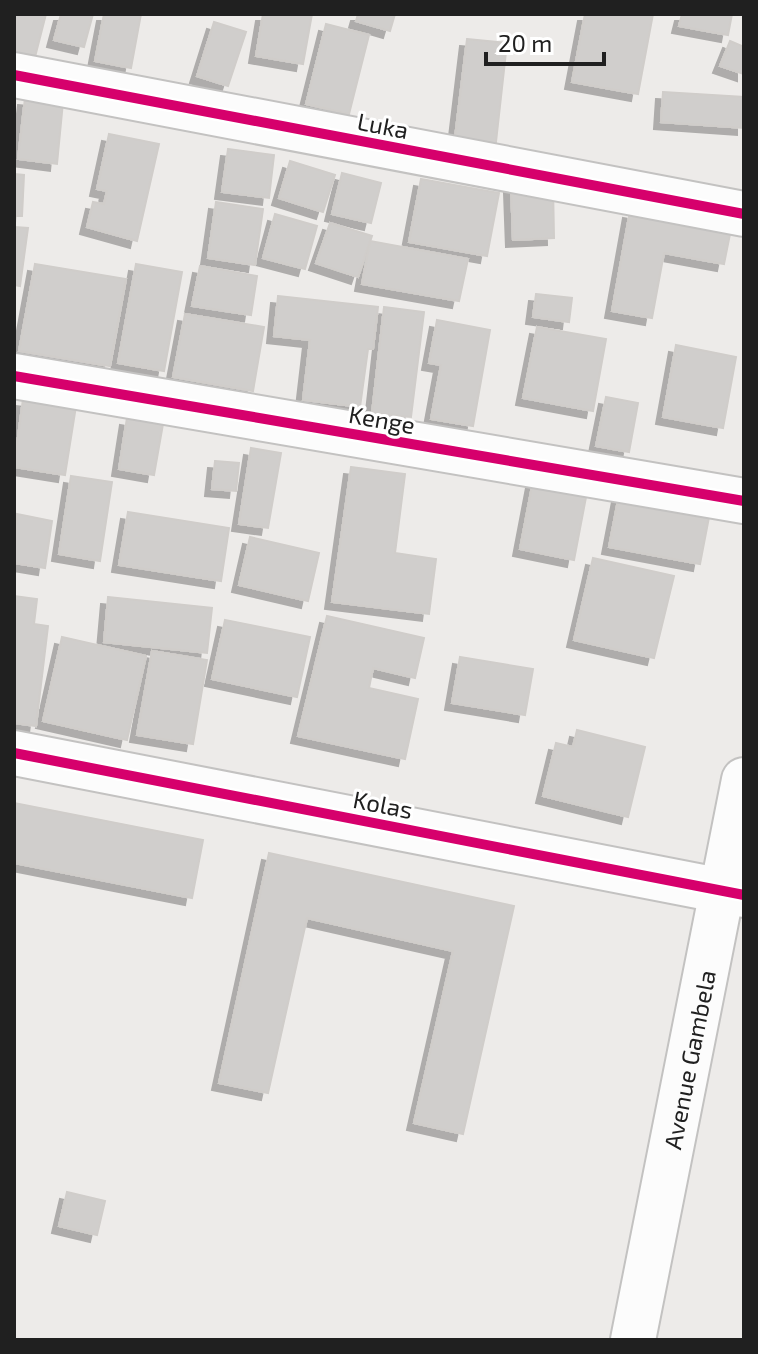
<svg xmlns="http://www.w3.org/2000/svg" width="758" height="1354" viewBox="0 0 758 1354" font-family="'Exo 2',sans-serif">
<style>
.building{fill:#d0cecc;stroke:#d0cdca;stroke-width:2;filter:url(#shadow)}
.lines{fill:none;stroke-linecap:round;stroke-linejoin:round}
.minor-casing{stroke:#c3c2c1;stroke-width:48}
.minor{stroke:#fcfcfc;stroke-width:44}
.cycleway-casing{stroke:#fff;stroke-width:15}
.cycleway{stroke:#d6006c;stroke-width:10}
.labels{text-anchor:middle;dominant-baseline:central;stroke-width:6;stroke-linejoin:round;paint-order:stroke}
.street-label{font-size:24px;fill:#202020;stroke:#fff}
</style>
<defs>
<filter id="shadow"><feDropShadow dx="-7" dy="7" stdDeviation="0" flood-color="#0004"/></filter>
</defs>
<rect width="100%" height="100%" fill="#edebe9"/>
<g class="building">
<polygon points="14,14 46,14 35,57 14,52"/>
<polygon points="61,14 93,14 84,47 54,40"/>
<polygon points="104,14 141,14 131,68 95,61"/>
<polygon points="263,14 312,14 303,64 256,56"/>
<polygon points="358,14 395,14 390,31 356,21"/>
<polygon points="585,14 653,14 638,94 572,82"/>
<polygon points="682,14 732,14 728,35 679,26"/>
<polygon points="214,22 246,32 228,86 197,76"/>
<polygon points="326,24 369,35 349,114 306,104"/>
<polygon points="467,39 507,43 495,151 454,146"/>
<polygon points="730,41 744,47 744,74 720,66"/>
<polygon points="663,92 744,97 744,128 661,122"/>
<polygon points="25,98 63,102 57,164 18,159"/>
<polygon points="109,134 159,144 137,241 87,227 93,202 104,204 107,191 97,189"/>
<polygon points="228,149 274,155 269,198 222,192"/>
<polygon points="290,161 335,175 323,212 279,198"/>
<polygon points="342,173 381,183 371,223 332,214"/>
<polygon points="14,174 24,175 22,216 14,216"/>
<polygon points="421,179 499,193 487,256 409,242"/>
<polygon points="553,185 554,238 513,240 511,186"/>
<polygon points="216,202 263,209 255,265 208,258"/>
<polygon points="630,211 731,229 724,264 664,253 652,318 612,311"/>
<polygon points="275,214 317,226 305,269 263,258"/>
<polygon points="330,223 372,236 358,277 316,263"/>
<polygon points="14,227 28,228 20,286 14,285"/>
<polygon points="370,241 468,259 459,301 362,284"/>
<polygon points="35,264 126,279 110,366 19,351"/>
<polygon points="136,264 182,272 164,371 118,363"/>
<polygon points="200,266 257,276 251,315 192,306"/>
<polygon points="536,294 572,298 569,322 533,317"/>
<polygon points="278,296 378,307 373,349 368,349 360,407 303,400 310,340 274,336"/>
<polygon points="384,307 424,312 411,417 372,413"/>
<polygon points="185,314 264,327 253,391 173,377"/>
<polygon points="437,320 490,330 473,426 431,419 441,365 429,363"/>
<polygon points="537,327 606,339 593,411 523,398"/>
<polygon points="676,345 736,357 723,428 663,417"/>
<polygon points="606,397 638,403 629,452 596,446"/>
<polygon points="23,399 76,406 65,475 14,467"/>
<polygon points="127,418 163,424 154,475 119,469"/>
<polygon points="251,448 281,453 268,528 239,524"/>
<polygon points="215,461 239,463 236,491 212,489"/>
<polygon points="351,467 405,474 395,553 436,559 429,614 332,602"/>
<polygon points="71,476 112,482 100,561 59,554"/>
<polygon points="533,481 587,492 574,560 520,549"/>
<polygon points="619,495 710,512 700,564 609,547"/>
<polygon points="128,512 229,528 221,581 119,565"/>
<polygon points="17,514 52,521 45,568 14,563"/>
<polygon points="250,537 319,553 308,601 239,585"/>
<polygon points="593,558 674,576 654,658 574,640"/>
<polygon points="14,596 37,599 34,624 48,626 36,726 14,723"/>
<polygon points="108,597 212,608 207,653 104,642"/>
<polygon points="327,616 424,638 415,678 373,668 369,688 418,699 405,759 298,736"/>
<polygon points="225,620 310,637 297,697 212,679"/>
<polygon points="62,637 146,656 127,740 43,721"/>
<polygon points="152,651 207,660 193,744 137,735"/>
<polygon points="460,657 533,669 525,715 452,703"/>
<polygon points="577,730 645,747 628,817 543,796 556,743 573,747"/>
<polygon points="14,803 203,840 192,898 14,863"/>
<polygon points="269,853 514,906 463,1134 414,1123 453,951 307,918 268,1093 219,1083"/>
<polygon points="67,1192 105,1201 97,1235 59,1226"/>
</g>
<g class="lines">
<g class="minor-casing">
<g id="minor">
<polyline points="14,75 744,214"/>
<polyline points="14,376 744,501"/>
<polyline points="14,753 744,895"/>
<path id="s1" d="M633,1340L744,780"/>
</g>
</g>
<use href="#minor" class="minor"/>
<g class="cycleway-casing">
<g id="cycleway">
<polyline points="14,75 744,214"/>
<polyline points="14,376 744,501"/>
<polyline points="14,753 744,895"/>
</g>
</g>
<use href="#cycleway" class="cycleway"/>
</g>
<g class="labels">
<g class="street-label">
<text transform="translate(383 125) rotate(11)">Luka</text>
<text transform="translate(382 419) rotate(10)">Kenge</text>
<text transform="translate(383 804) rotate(11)">Kolas</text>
<text stroke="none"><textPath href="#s1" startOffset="286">Avenue Gambela</textPath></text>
</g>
</g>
<rect width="758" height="1354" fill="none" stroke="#202020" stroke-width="32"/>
<path d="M486 52v12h118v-12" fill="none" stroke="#202020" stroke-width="4"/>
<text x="498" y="52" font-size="24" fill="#202020" stroke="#ffffff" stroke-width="6" paint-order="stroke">20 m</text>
</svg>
